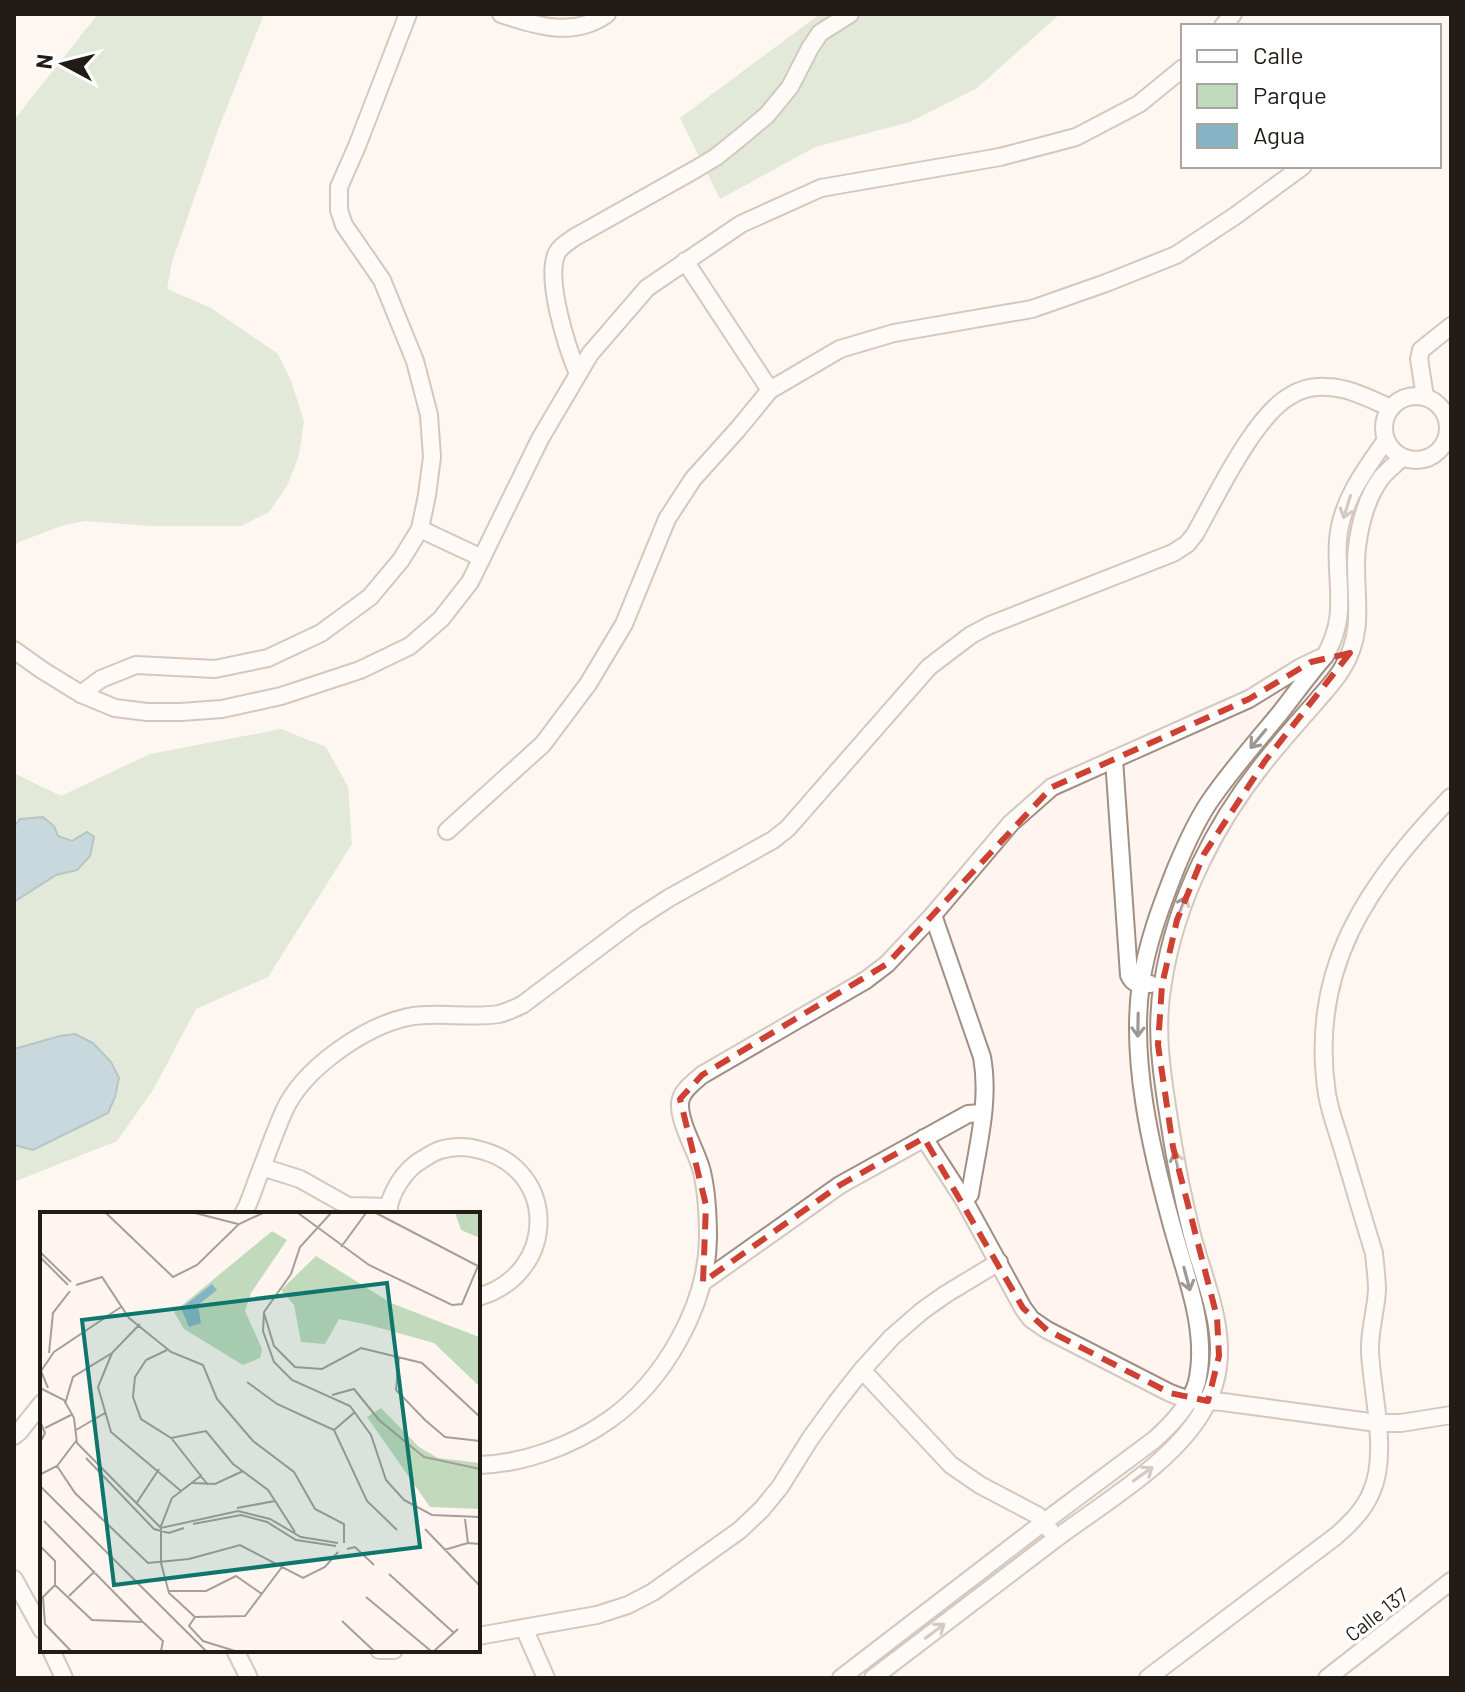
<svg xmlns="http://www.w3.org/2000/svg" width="1465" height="1692" viewBox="0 0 1465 1692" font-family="Barlow,sans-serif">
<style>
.green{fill:#c1dabb}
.water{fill:#85b5c4;stroke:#678790;stroke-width:2}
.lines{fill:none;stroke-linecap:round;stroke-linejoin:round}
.street-casing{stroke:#a28f82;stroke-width:20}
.street{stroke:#fff;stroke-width:16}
.oneway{stroke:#9c9896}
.marked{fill:none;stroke:#cd4032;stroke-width:6;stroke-dasharray:16 10;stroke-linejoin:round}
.labels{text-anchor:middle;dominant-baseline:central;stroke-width:7;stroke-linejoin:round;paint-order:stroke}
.street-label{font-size:20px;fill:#221b16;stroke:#fff}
.inset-road{fill:none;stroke:#a69e99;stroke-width:2}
.view{fill:#0f766e;fill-opacity:0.15;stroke:#0f766e;stroke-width:4}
.inset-edge{fill:none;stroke:#221b16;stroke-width:4}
</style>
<rect width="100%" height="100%" fill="#fef5f0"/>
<g class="green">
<polygon points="98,14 264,14 218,130 172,262 167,289 211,308 278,354 291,381 304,421 299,455 287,486 269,512 241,526 151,526 85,521 61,526 19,542 14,546 14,120"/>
<polygon points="820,14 1060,14 977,88 910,122 815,147 720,199 680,118"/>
<polygon points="281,729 326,747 348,787 352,844 268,977 196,1009 153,1090 117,1141 16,1181 14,1179 14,773 61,796 150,754"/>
</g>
<g class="water">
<polygon points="43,817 54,826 58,836 72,841 87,832 94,837 90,856 77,870 56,875 14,902 14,827 20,819"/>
<polygon points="75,1034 93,1043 111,1062 119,1078 115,1097 108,1113 33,1150 14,1145 14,1049 60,1036"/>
</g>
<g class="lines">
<g class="street-casing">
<g id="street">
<path d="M501,14C537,26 574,38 607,14"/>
<polyline points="1223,26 1233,14"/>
<polyline points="685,261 770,390"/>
<path d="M578,374C567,347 546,283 556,255C559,247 568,242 575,237L696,169L716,157L742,136L767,115L790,87L810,48L820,33L850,14"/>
<circle cx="1416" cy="428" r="32"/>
<polyline points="1425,397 1419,359 1421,350 1451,326"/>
<polyline points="420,529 482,558"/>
<polyline points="14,650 42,670 81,694 115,708 147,712 181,712 222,709 281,696 360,670 410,646 441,619 470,582 540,439 590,354 647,288 741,224 821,188 1000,157 1076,137 1139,104 1183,68"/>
<polyline points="81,694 101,679 136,665 215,669 268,658 321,633 370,597 401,560 420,529 427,495 432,457 429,415 415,361 382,280 344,225 339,210 339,187 357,146 408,14"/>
<path d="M1114,759L1129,975C1133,985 1140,984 1150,984"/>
<polyline points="447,831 543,744 588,684 624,624 667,519 693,479 738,429 770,390 840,349 894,333 1032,309 1106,283 1176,255 1235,216 1303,166"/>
<path d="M933,915L982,1057C990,1100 978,1145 971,1188L970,1194L964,1200"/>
<polyline points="924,1138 964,1200 1023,1308 1031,1319 1047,1330 1170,1393 1189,1400 1223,1402 1377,1423 1401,1423 1451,1415"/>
<polyline points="262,1167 300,1179 348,1206 389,1207"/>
<path d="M243,1214C249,1204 253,1191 257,1180C266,1157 274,1134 284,1111C303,1069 363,1027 408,1017C438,1011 469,1019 499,1014C507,1012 515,1008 522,1005L635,920L669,898L773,840L788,828L929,667L971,635L990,625L1173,553L1187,544L1195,534C1216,497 1254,416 1290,396C1301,389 1313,386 1326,387C1348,387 1370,399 1391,408"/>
<path d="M388,1214C389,1193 405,1169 423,1159C428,1156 434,1152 440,1150C451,1147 465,1146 476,1149C559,1166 559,1274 478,1297"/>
<polyline points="703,1282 840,1185 968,1114 982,1113"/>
<polyline points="862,1370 951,1465 980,1485 1037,1515 1050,1530"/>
<polyline points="14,1436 19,1432 42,1403"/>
<path d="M478,1465C523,1464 572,1446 609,1420C664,1381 707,1306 708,1239C708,1218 707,1193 702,1172C697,1151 679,1124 680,1103C681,1091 694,1082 702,1075L866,980L887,964L933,915L1011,823L1052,787L1249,699L1301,667L1320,658"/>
<polyline points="14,1579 42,1630"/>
<polyline points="524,1628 546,1678"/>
<polyline points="478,1636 597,1615 628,1605 653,1592 740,1530 762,1509 780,1487 810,1439 836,1403 862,1370 892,1337 922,1311 946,1294 999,1262"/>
<polyline points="51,1650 64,1678"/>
<polyline points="235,1650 249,1678"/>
<polyline points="379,1650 394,1650"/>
<path d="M841,1678L1044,1522L1154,1440C1171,1425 1191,1404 1197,1382C1209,1329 1184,1272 1171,1222C1151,1149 1130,1059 1141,983C1147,943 1161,906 1176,868C1186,844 1197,819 1212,798C1233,768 1257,741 1280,713C1295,694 1309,674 1325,656C1349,614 1335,585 1338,540C1341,502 1364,471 1386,440"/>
<path d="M873,1678C934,1632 994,1586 1054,1540C1103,1503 1178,1460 1206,1405C1236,1347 1207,1292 1192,1235C1182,1195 1174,1154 1168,1113C1161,1069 1155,1026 1163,982C1176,900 1215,823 1267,759C1282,740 1299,721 1315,703C1324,692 1335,681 1342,669C1368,627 1352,591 1357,547C1360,524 1367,497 1381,478C1387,471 1395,464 1402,458"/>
<path d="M1148,1678L1336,1536C1350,1524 1364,1510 1371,1493C1389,1454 1372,1394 1370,1352C1369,1331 1376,1311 1377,1290C1377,1278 1375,1265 1374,1253C1363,1218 1353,1183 1342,1147C1337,1130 1330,1112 1327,1094C1308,968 1368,884 1451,797"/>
<polyline points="1327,1678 1451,1581"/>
</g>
</g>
<use href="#street" class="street"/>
</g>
<defs><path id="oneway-shaft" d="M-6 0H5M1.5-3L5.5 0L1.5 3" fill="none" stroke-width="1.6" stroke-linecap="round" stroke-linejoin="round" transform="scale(2)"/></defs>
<g class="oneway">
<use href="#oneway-shaft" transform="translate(1347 507) rotate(107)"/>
<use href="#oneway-shaft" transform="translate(1258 739) rotate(130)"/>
<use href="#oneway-shaft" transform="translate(1182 907) rotate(-68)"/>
<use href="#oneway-shaft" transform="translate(1138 1025) rotate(91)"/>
<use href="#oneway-shaft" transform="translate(1177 1163) rotate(-102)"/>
<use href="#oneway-shaft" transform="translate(1187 1279) rotate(75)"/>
<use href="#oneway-shaft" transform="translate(1143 1474) rotate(-36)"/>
<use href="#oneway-shaft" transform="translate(935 1631) rotate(-37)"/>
</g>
<path d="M0 0H1465V1692H0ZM1350,653L1265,761L1204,854L1177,920L1162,985L1158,1045L1173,1147L1217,1317L1219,1356L1208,1401L1170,1393L1047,1330L1023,1308L924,1138L840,1185L703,1282L706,1205L680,1099L702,1075L887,964L1052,787L1249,699L1311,662Z" fill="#fef5f0" fill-opacity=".55" fill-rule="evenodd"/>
<path class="marked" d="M1350,653L1265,761L1204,854L1177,920L1162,985L1158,1045L1173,1147L1217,1317L1219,1356L1208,1401L1170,1393L1047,1330L1023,1308L924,1138L840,1185L703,1282L706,1205L680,1099L702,1075L887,964L1052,787L1249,699L1311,662Z"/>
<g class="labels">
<g class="street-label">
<text transform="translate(1376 1614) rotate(-38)">Calle 137</text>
</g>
</g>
<g transform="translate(40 1212)">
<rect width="440" height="440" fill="#fef5f0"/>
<path d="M415,1H440V26L421,18ZM232,19L247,28L211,81L205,99L222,137L220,146L203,153L144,117L134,100ZM276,44L351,91L439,125L440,175L394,131L329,113L299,107L285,132L261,130L254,93L241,78ZM341,196L379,235L398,246L440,251V297L390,295L327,205Z" fill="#c1dabb"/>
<path d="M172,72L177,78L158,93L161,111L149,115L141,96Z" fill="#85b5c4"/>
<path class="inset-road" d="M66,1L133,65L157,53L199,12L223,1M155,1L198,12M258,1L329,53L412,93L422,92L438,54L336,1M291,1L260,35L251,62L224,100L223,119L234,150L252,168L310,194L331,223L346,268L364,288L392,303L440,305M301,35L326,1M0,40L31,70M0,45L28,73M36,73L62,65L89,106L131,140L163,153L177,187L213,229L254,260L275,297L304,312V331M224,101L234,134L255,155L282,157L321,136L382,151L440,205M127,138L106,148L95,165L93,185L101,207L131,226L166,219L193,252L228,278L255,320M9,141L13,101L30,79M72,141L58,175L71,220L141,279M359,146L356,178L385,208L405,225L440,229M207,170L237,192L294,218L327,289L357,318M0,176L24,188L34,206L37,231L121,316L198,299L230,307L261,325L298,331M8,176L1,159L14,140L81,95M292,183L314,177L339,208L384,245L440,257M25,192L33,165L72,141L100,112M0,209L5,221L0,231M5,216L33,202M36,218L65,201M294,218L315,200M132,227L168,273M46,246L114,317L129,321L144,316M17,254L35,281L108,351L149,347L200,333L263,366L285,355L298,340M1,262L17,254L36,229M162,263L132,286L121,314V351L129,381L155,405L205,404L242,355M152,271L175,272L203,259M0,274L166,439M96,292L119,257M197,296L235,289M425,307L428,331L440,332M4,309L102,409M153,312L201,303L227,310L256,328L296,334M385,317L440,374M0,334L15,349V373L52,408L103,410L123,429L121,439M307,337L315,335L334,353M404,338L428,331M349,362L414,421M15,373L3,385L5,412L31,439M128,379H166L196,364L222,382M29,384L55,359M326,385L391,439M155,405L149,414L163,429L195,439M302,409L334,439M394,439L418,417"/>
<path class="view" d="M347,71L380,335L74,373L42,108Z"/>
<rect width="440" height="440" class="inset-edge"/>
</g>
<rect width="1465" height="1692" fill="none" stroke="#221b16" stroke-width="32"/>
<rect x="1181" y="24" width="260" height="144" fill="#ffffff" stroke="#a7a4a2" stroke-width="2"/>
<rect x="1197" y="50" width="40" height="12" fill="#ffffff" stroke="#a7a4a2" stroke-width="2"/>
<text x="1253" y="64" font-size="24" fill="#221b16">Calle</text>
<rect x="1197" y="84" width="40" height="24" fill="#c1dabb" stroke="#a7a4a2" stroke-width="2"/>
<text x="1253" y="104" font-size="24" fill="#221b16">Parque</text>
<rect x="1197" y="124" width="40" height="24" fill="#85b5c4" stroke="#a7a4a2" stroke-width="2"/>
<text x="1253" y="144" font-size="24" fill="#221b16">Agua</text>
<g transform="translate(64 64) rotate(277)" stroke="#ffffff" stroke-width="6" paint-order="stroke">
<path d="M0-6L14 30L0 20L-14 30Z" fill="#221b16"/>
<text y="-12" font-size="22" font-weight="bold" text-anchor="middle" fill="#221b16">N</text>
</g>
</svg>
